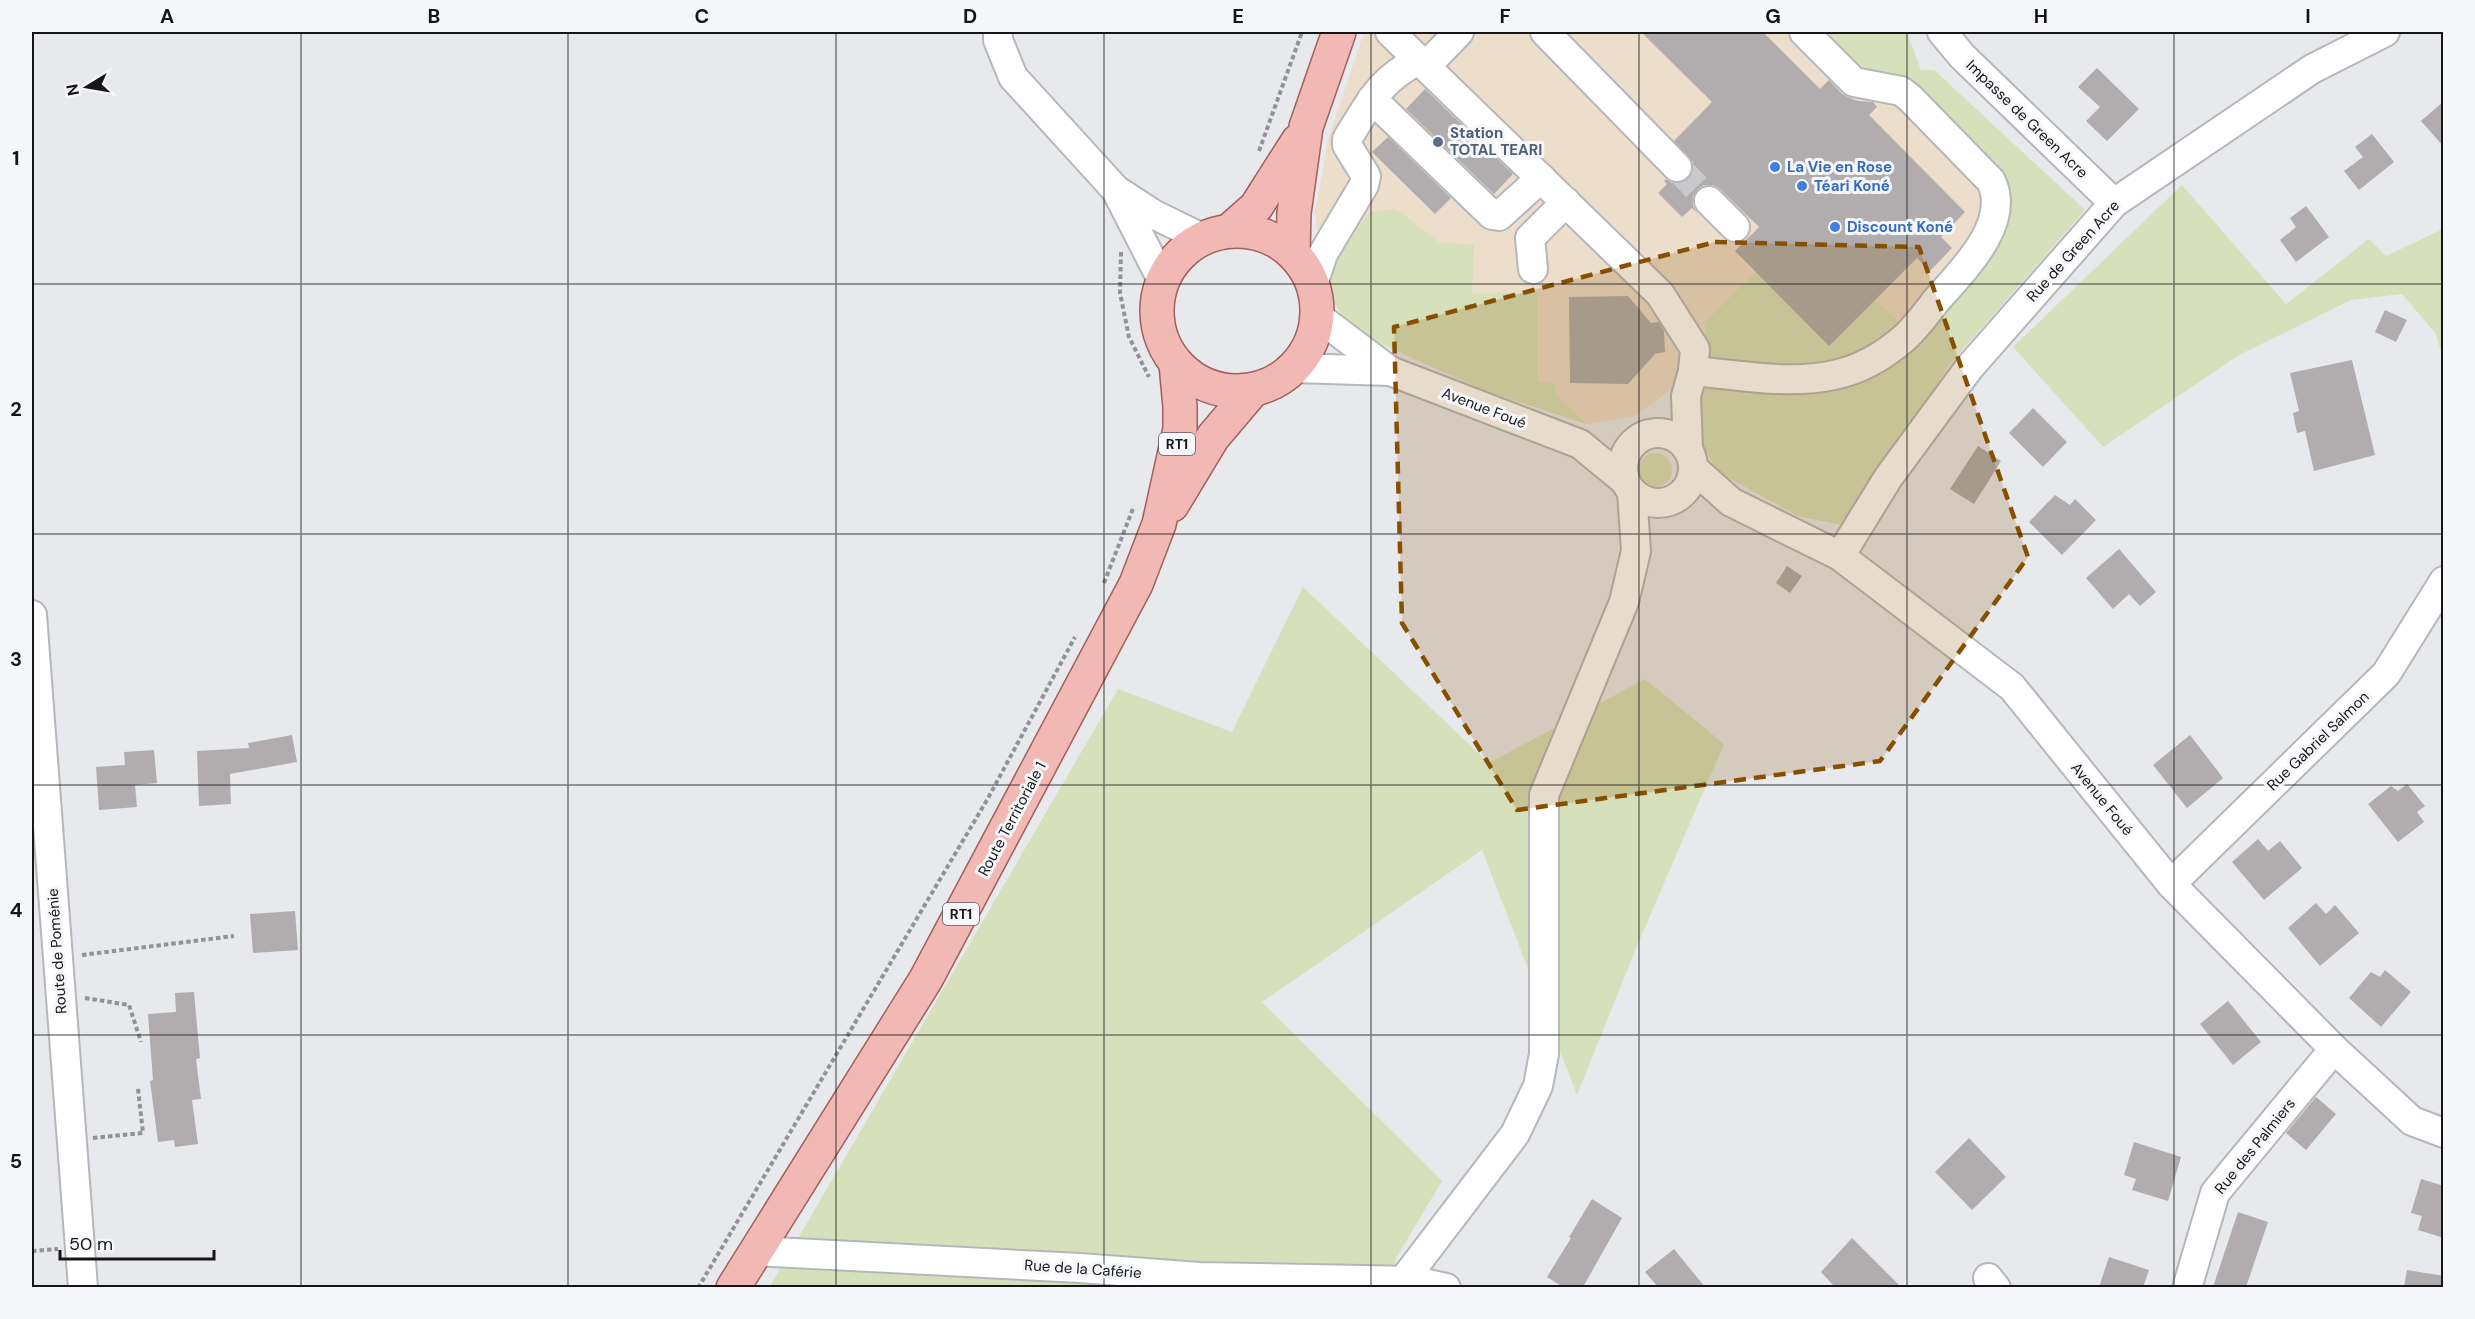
<svg xmlns="http://www.w3.org/2000/svg" width="2475" height="1319" viewBox="0 0 2475 1319" font-family="'DM Sans',sans-serif">
<style>
.commercial{fill:#edddcb}
.green{fill:#d6e0ba}
.building{fill:#b1adae}
.lines{fill:none;stroke-linecap:round;stroke-linejoin:round}
.minor-tunnel{stroke:#c8c9cd;stroke-width:28;stroke-dasharray:28 14;stroke-linecap:butt}
.minor-casing{stroke:#b6b7ba;stroke-width:32}
.major-casing{stroke:#a0615c;stroke-width:36}
.path{stroke:#919295;stroke-width:4;stroke-dasharray:4.5 3;stroke-linecap:butt}
.minor{stroke:#fff;stroke-width:28}
.major{stroke:#f2b8b3;stroke-width:33}
.marked{fill:#874f01;fill-opacity:0.2;stroke:#874f01;stroke-width:4.5;stroke-dasharray:12 8;stroke-linejoin:round}
.grid{fill:none;stroke:#161617;stroke-width:1.5;stroke-opacity:0.55}
.service-dot{fill:#5c6f8a;stroke:#f5f7fa;stroke-width:2}
.shop-dot{fill:#3f7fe0;stroke:#f5f7fa;stroke-width:2}
.labels{text-anchor:middle;dominant-baseline:central;stroke-width:6;stroke-linejoin:round;paint-order:stroke}
.shield{fill:#f5f7fa;stroke:#595a5b;stroke-width:1.5}
.shield-label{font-size:14px;font-weight:bold;fill:#161617}
.street-label{font-size:15px;fill:#161617;stroke:#f5f7fa}
.service-label{font-size:15px;font-weight:bold;fill:#4e5e75;stroke:#f5f7fa;text-anchor:start}
.shop-label{font-size:15px;font-weight:bold;fill:#366cbe;stroke:#f5f7fa;text-anchor:start}
.neatline{fill:none;stroke:#161617;stroke-width:2}
.grid-label{font-size:20px;text-anchor:middle;font-weight:bold;fill:#161617}
</style>
<rect width="100%" height="100%" fill="#e8e9ed"/>
<polygon class="commercial" points="1364,32 1835,32 1921,70 1934,70 2085,210 1949,365 1847,526 1798,516 1699,394 1672,389 1634,416 1587,424 1486,391 1379,343 1341,315 1323,281 1315,212 1328,140"/>
<g class="green">
<polygon points="1815,32 1907,32 1921,70 1934,70 2085,210 1949,365 1847,526 1798,516 1718,472 1701,442 1699,394 1708,356 1705,322 1756,272 1829,346 1875,300 1917,339 2006,232 2006,185 1858,77"/>
<polygon points="2182,185 2286,304 2369,239 2386,256 2443,229 2443,358 2436,334 2402,294 2351,300 2239,355 2103,447 2013,347"/>
<polygon points="1396,209 1439,242 1474,245 1472,293 1537,292 1537,382 1554,383 1555,395 1587,424 1486,391 1379,343 1341,315 1323,281 1370,212"/>
<circle cx="1655" cy="470" r="17"/>
<polygon points="1303,587 1489,763 1645,679 1724,744 1637,946 1577,1095 1482,850 1262,1002 1442,1181 1395,1260 1404,1287 769,1288 1118,689 1232,732"/>
</g>
<g class="building">
<polygon points="1641,32 1763,32 1820,89 1829,80 1842,94 1850,98 1858,101 1873,102 1877,107 1869,115 1965,212 1941,237 1952,248 1930,271 1917,258 1829,346 1735,251 1759,227 1720,189 1713,185 1704,185 1698,189 1693,197 1693,206 1697,213 1692,208 1682,217 1658,193 1667,184 1664,181 1666,179 1672,183 1681,183 1689,178 1693,171 1693,162 1674,141 1712,102"/>
<polygon points="2097,68 2139,109 2107,141 2086,121 2100,107 2078,87"/>
<polygon points="1425,89 1513,174 1494,194 1406,109"/>
<polygon points="2444,101 2444,147 2421,121"/>
<polygon points="2372,134 2394,162 2359,190 2344,171 2363,157 2355,147"/>
<polygon points="1388,137 1451,198 1435,214 1372,152"/>
<polygon points="2306,206 2329,237 2296,262 2280,240 2296,227 2290,218"/>
<polygon points="1628,296 1651,323 1659,322 1664,331 1665,352 1655,354 1628,384 1570,383 1569,297"/>
<polygon points="2385,310 2407,320 2396,342 2375,332"/>
<polygon points="2352,360 2375,455 2314,471 2305,431 2297,433 2293,413 2299,411 2290,373"/>
<polygon points="2033,408 2067,442 2043,467 2009,433"/>
<polygon points="1978,446 2001,461 1974,504 1950,489"/>
<polygon points="2055,495 2070,505 2075,499 2096,520 2062,555 2029,522"/>
<polygon points="2119,549 2156,592 2140,606 2129,594 2113,609 2086,578"/>
<polygon points="1787,566 1802,576 1790,593 1776,583"/>
<polygon points="292,735 297,762 230,774 231,804 199,806 197,751 249,748 248,743"/>
<polygon points="2190,735 2223,778 2187,808 2153,765"/>
<polygon points="154,750 157,783 135,785 137,807 99,810 96,767 125,765 124,752"/>
<polygon points="2407,784 2425,806 2417,812 2424,822 2398,842 2368,804 2391,786 2398,791"/>
<polygon points="2258,839 2268,851 2280,841 2302,868 2264,900 2232,862"/>
<polygon points="2316,903 2326,914 2335,905 2359,933 2320,966 2288,928"/>
<polygon points="295,911 298,950 253,953 250,914"/>
<polygon points="2385,970 2411,992 2381,1027 2349,998 2371,972 2380,977"/>
<polygon points="194,992 200,1058 196,1059 201,1099 192,1100 198,1144 175,1147 174,1140 158,1142 150,1081 153,1080 148,1014 176,1012 175,993"/>
<polygon points="2228,1001 2261,1042 2233,1065 2200,1024"/>
<polygon points="2316,1097 2336,1114 2306,1150 2286,1133"/>
<polygon points="1969,1138 2006,1177 1972,1210 1935,1172"/>
<polygon points="2134,1142 2181,1157 2168,1201 2132,1190 2136,1179 2124,1175"/>
<polygon points="2421,1179 2444,1186 2444,1238 2418,1230 2422,1216 2411,1213"/>
<polygon points="1592,1199 1622,1218 1583,1287 1563,1287 1547,1277 1571,1238 1569,1237"/>
<polygon points="2238,1212 2268,1222 2246,1287 2213,1287"/>
<polygon points="1852,1238 1901,1287 1835,1287 1821,1272"/>
<polygon points="1674,1249 1705,1287 1658,1287 1645,1272"/>
<polygon points="2109,1257 2149,1270 2143,1287 2099,1287"/>
<polygon points="2407,1270 2444,1276 2444,1287 2404,1287"/>
</g>
<g class="lines">
<polyline class="minor-tunnel" points="1677,167 1709,201"/>
<g class="minor-casing">
<g id="minor">
<polyline points="998,32 998,40 1013,77 1116,190 1153,214 1202,238"/>
<polyline points="1390,32 1660,294 1695,349 1693,371 1686,396 1688,450"/>
<polyline points="1545,32 1677,167"/>
<polyline points="1942,32 1962,56 2114,203"/>
<polyline points="1426,66 1459,32"/>
<polyline points="1372,99 1492,215 1499,216 1541,178"/>
<polyline points="1116,190 1162,280"/>
<polyline points="1709,201 1735,227"/>
<polyline points="1533,269 1530,238 1566,202"/>
<path d="M1313,284L1323,254L1364,185L1366,176L1347,145V139C1370,103 1379,80 1419,60"/>
<polyline points="1317,316 1390,371 1580,444 1625,481"/>
<polyline points="1294,368 1390,371"/>
<path d="M1693,371C1739,375 1789,385 1834,375C1859,370 1883,356 1902,340C1915,329 1925,315 1935,302C1961,272 2012,224 1991,181L1910,98L1901,91L1854,82L1804,32"/>
<circle cx="1658" cy="468" r="35"/>
<polyline points="1693,468 1731,502 1840,556 2012,687 2171,884 2334,1049 2412,1121 2444,1133"/>
<polyline points="1840,556 1888,478 1969,368 2114,203 2312,69 2385,32"/>
<polyline points="32,615 83,1288"/>
<polyline points="2171,884 2386,674 2444,581"/>
<polyline points="755,1251 1080,1268 1199,1277 1414,1281 1446,1288"/>
<polyline points="1988,1278 1996,1288"/>
<polyline points="1403,1281 1515,1134 1538,1086 1544,1054 1544,795 1624,602 1636,551 1632,492"/>
<polyline points="2187,1288 2215,1193 2334,1049"/>
</g>
</g>
<g class="major-casing">
<g id="major">
<polyline points="1230,230 1256,207 1298,141"/>
<circle cx="1237" cy="311" r="80"/>
<polyline points="1293,253 1294,213 1306,127 1339,32"/>
<polyline points="1172,505 1213,437 1252,391"/>
<polyline points="733,1288 926,979 1136,584 1159,524 1180,429 1180,407 1176,364"/>
</g>
</g>
<g class="path">
<polyline points="1259,151 1302,32"/>
<polyline points="1121,252 1120,293 1129,337 1149,377"/>
<polyline points="1104,583 1134,506"/>
<polyline points="82,955 234,936"/>
<polyline points="85,998 129,1005 141,1042"/>
<polyline points="93,1138 143,1133 138,1089"/>
<polyline points="32,1251 58,1249"/>
<polyline points="698,1288 987,800 1075,637"/>
</g>
<use href="#minor" class="minor"/>
<use href="#major" class="major"/>
</g>
<path class="marked" d="M1715,242L1919,247L2028,557L1880,761L1517,810L1402,623L1394,327Z"/>
<path class="grid" d="M301,32V1288M568,32V1288M836,32V1288M1104,32V1288M1371,32V1288M1639,32V1288M1907,32V1288M2174,32V1288M32,284H2444M32,534H2444M32,785H2444M32,1035H2444"/>
<circle class="service-dot" cx="1438" cy="142" r="6"/>
<g class="shop-dot">
<circle cx="1775" cy="167" r="6"/>
<circle cx="1802" cy="186" r="6"/>
<circle cx="1835" cy="227" r="6"/>
</g>
<g class="labels">
<g class="shield">
<rect x="1159" y="433" width="36" height="22" rx="4.5"/>
<rect x="943" y="903" width="36" height="22" rx="4.5"/>
</g>
<g class="shield-label">
<text x="1177" y="444">RT1</text>
<text x="961" y="914">RT1</text>
</g>
<g class="street-label">
<text transform="translate(2027 119) rotate(44)">Impasse de Green Acre</text>
<text transform="translate(2073 251) rotate(-48)">Rue de Green Acre</text>
<text transform="translate(1484 408) rotate(21)">Avenue Foué</text>
<text transform="translate(2318 741) rotate(-44)">Rue Gabriel Salmon</text>
<text transform="translate(2102 799) rotate(51)">Avenue Foué</text>
<text transform="translate(1012 819) rotate(-62)">Route Territoriale 1</text>
<text transform="translate(57 951) rotate(-94)">Route de Poménie</text>
<text transform="translate(2255 1146) rotate(-51)">Rue des Palmiers</text>
<text transform="translate(1083 1269) rotate(4)">Rue de la Caférie</text>
</g>
<g class="service-label">
<text x="1450" y="133">Station<tspan x="1450" dy="17">TOTAL TEARI</tspan></text>
</g>
<g class="shop-label">
<text x="1787" y="167">La Vie en Rose</text>
<text x="1814" y="186">Téari Koné</text>
<text x="1847" y="227">Discount Koné</text>
</g>
</g>
<rect width="2475" height="1319" fill="none" stroke="#f5f7fa" stroke-width="66"/>
<g transform="translate(87 87) rotate(259)" stroke="#f5f7fa" stroke-width="4.5" paint-order="stroke">
<path d="M0-4.5L10 22L0 15L-10 22Z" fill="#161617"/>
<text y="-9" font-size="16" font-weight="bold" text-anchor="middle" fill="#161617">N</text>
</g>
<path d="M60 1250v9h154v-9" fill="none" stroke="#161617" stroke-width="3"/>
<text x="69" y="1250" font-size="18" fill="#161617" stroke="#f5f7fa" stroke-width="4.5" paint-order="stroke">50 m</text>
<rect x="33" y="33" width="2409" height="1253" class="neatline"/>
<g class="grid-label">
<text x="167" y="23">A</text>
<text x="434" y="23">B</text>
<text x="702" y="23">C</text>
<text x="970" y="23">D</text>
<text x="1238" y="23">E</text>
<text x="1505" y="23">F</text>
<text x="1773" y="23">G</text>
<text x="2041" y="23">H</text>
<text x="2308" y="23">I</text>
<text x="16" y="165">1</text>
<text x="16" y="416">2</text>
<text x="16" y="666">3</text>
<text x="16" y="917">4</text>
<text x="16" y="1168">5</text>
</g>
</svg>
